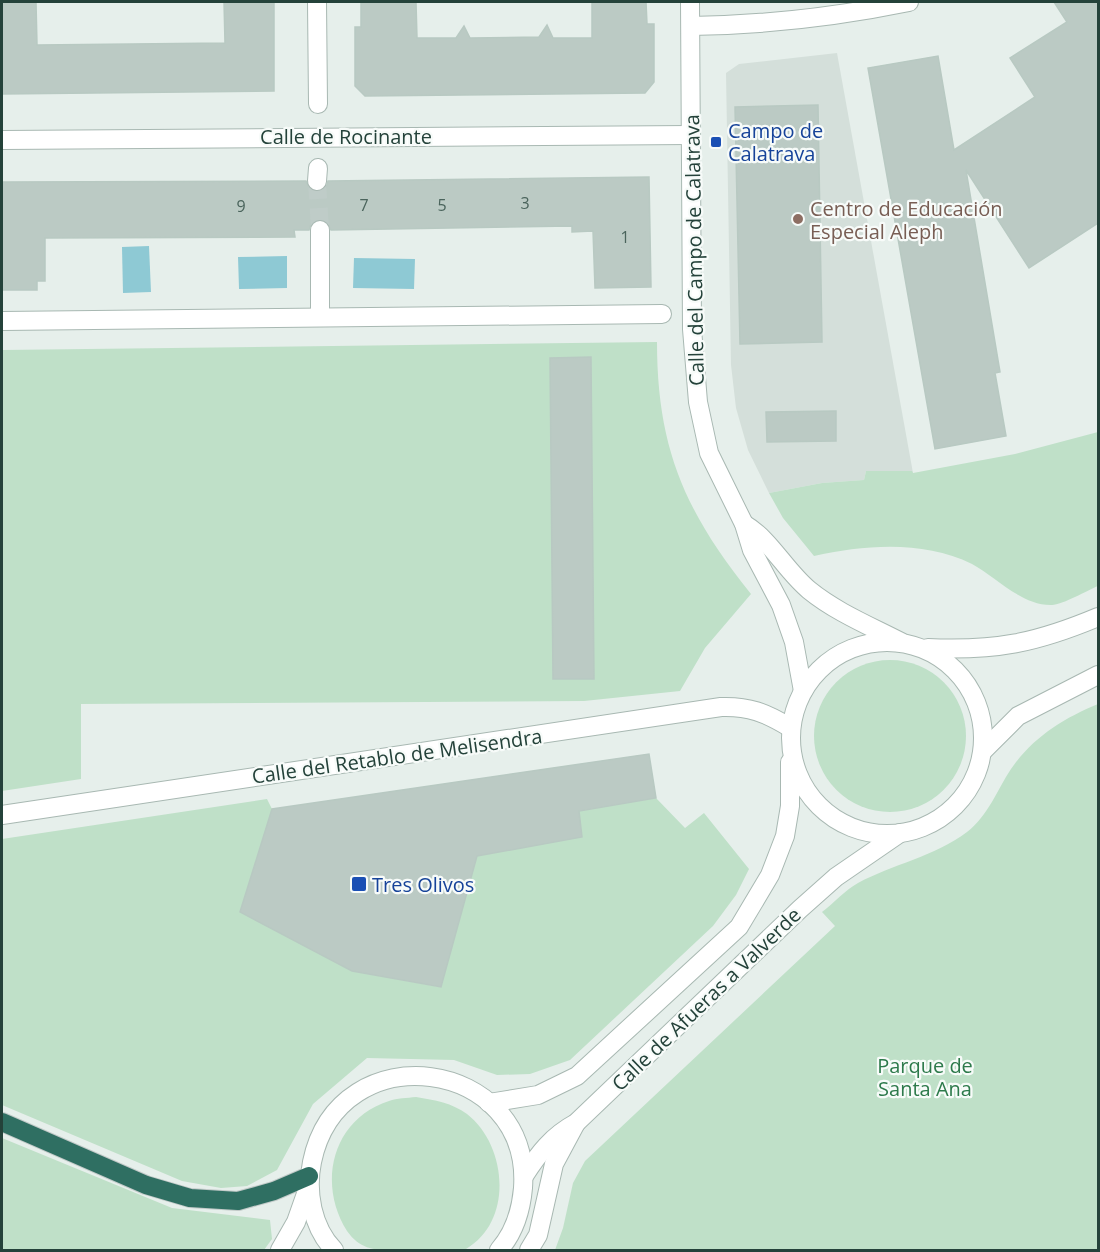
<svg xmlns="http://www.w3.org/2000/svg" width="1100" height="1252" viewBox="0 0 1100 1252" font-family="'Open Sans',sans-serif">
<style>
.built{fill:#d4dfda}
.green{fill:#bfe0c8}
.water{fill:#8ec9d4}
.building{fill:#bbcac4;stroke:#b8c9c2;stroke-width:1.5}
.lines{fill:none;stroke-linecap:round;stroke-linejoin:round}
.pedestrian-tunnel{stroke:#bfccc8;stroke-width:18;stroke-dasharray:18 9;stroke-linecap:butt}
.pedestrian-casing{stroke:#a8b8b2;stroke-width:20}
.minor-casing{stroke:#a8b8b2;stroke-width:20}
.tertiary-casing{stroke:#a8b8b2;stroke-width:20}
.motorway-casing{stroke:#c2cac8;stroke-width:20}
.pedestrian{stroke:#fff;stroke-width:18}
.minor{stroke:#fff;stroke-width:18}
.tertiary{stroke:#fff;stroke-width:18}
.motorway{stroke:#2f6f62;stroke-width:18}
.transit-dot{fill:#1a4fb4;stroke:#f7fbf9;stroke-width:2}
.education-dot{fill:#8d6e63;stroke:#f7fbf9;stroke-width:2}
.labels{text-anchor:middle;dominant-baseline:central;stroke-width:4.5;stroke-linejoin:round;paint-order:stroke}
.number-label{font-size:16px;fill:#4a645c}
.transit-label{font-size:20px;fill:#164399;stroke:#f7fbf9;text-anchor:start}
.street-label{font-size:20px;fill:#24423a;stroke:#f7fbf9}
.education-label{font-size:20px;fill:#785e54;stroke:#f7fbf9;text-anchor:start}
.park-label{font-size:20px;fill:#2d7a4b;stroke:#f7fbf9}
</style>
<rect width="100%" height="100%" fill="#e6efeb"/>
<polygon class="built" points="837,53 913,473 866,471 864,480 822,483 769,493 748,450 736,408 731,365 726,73 739,64"/>
<g class="green">
<path d="M657,342C657,448 685,512 751,594L705,648L680,691L584,701L81,704V779L2,791V350Z"/>
<path d="M1098,432V586C1088,590 1062,605 1052,605C1022,606 996,577 972,564C923,540 865,545 814,556L783,518L769,493L822,483L864,480L866,471H912L913,473L1015,454Z"/>
<circle cx="890" cy="736" r="76"/>
<path d="M1098,704V1250H555L563,1228L573,1183L585,1161L835,926L822,912C834,903 845,890 858,883C893,864 934,857 967,832C988,816 997,790 1011,769C1033,737 1064,718 1098,704Z"/>
<polygon points="656,798 685,828 704,813 749,869 736,895 713,926 570,1060 530,1074 497,1075 454,1060 367,1058 313,1104 277,1170 247,1186 221,1188 182,1181 2,1105 2,839 267,799 272,809 241,912 352,971 440,987 477,856 581,837 579,811"/>
<path d="M416,1097C435,1100 452,1103 467,1114C507,1145 514,1221 466,1249C457,1252 416,1250 403,1250C378,1250 362,1252 347,1231C317,1184 332,1119 389,1101C397,1098 407,1098 416,1097Z"/>
<polygon points="2,1138 172,1208 270,1220 272,1239 264,1250 2,1250"/>
</g>
<g class="water">
<polygon points="149,246 151,292 123,293 122,247"/>
<polygon points="287,256 287,288 239,289 238,257"/>
<polygon points="354,258 415,259 414,289 353,288"/>
</g>
<g class="building">
<polygon points="2,2 36,2 37,45 225,43 224,2 274,2 274,91 2,94"/>
<polygon points="361,2 416,2 417,38 456,38 464,26 470,38 539,37 547,25 553,38 592,38 592,2 646,2 647,24 654,24 654,82 645,93 365,96 355,86 355,27 361,27"/>
<polygon points="1054,2 1098,2 1098,223 1029,268 966,170 1000,372 995,373 1006,436 935,449 868,68 938,56 954,150 1035,97 1010,58 1067,22"/>
<polygon points="818,105 822,342 740,344 735,107"/>
<polygon points="649,177 651,287 595,288 593,231 572,232 572,226 331,230 326,221 319,219 311,224 309,230 294,230 295,237 45,238 45,281 37,281 37,290 2,290 2,182 306,181 310,190 317,192 326,188 328,181"/>
<polygon points="591,357 594,679 553,679 550,358"/>
<polygon points="836,411 836,441 767,442 766,412"/>
<polygon points="649,754 656,798 579,811 582,837 477,856 441,987 352,971 240,912 272,809"/>
</g>
<g class="lines">
<polyline class="pedestrian-tunnel" points="317,181 320,230"/>
<g class="pedestrian-casing">
<g id="pedestrian">
<polyline points="317,2 318,104"/>
<polyline points="317,181 318,168"/>
<polyline points="320,230 320,317"/>
<polyline points="2,321 662,314"/>
</g>
</g>
<g class="minor-casing">
<g id="minor">
<polyline points="690,2 692,329 698,402 709,453 744,524 752,550 781,605 794,642 803,691"/>
<path d="M691,26C765,25 836,17 909,2"/>
<polyline points="2,140 691,135"/>
<path d="M744,524C770,539 785,570 809,590C836,612 870,626 901,642"/>
<path d="M2,815L721,707C749,706 766,713 789,727"/>
</g>
</g>
<g class="tertiary-casing">
<g id="tertiary">
<circle cx="887" cy="738" r="96"/>
<path d="M928,648C996,651 1036,643 1098,617"/>
<polyline points="983,751 1018,716 1098,675"/>
<polyline points="489,1103 538,1095 577,1076 739,927 770,875 785,836 790,806 790,762"/>
<path d="M524,1176C539,1153 552,1136 576,1123L800,909L836,877L900,833"/>
<polyline points="280,1250 296,1222 308,1188"/>
<path d="M334,1250C312,1227 306,1192 312,1162C339,1031 532,1058 523,1188C521,1211 514,1233 499,1250"/>
<polyline points="529,1250 538,1235 554,1164 576,1123"/>
</g>
</g>
<g class="motorway-casing">
<polyline id="motorway" points="2,1122 146,1185 190,1198 238,1201 274,1191 309,1176"/>
</g>
<use href="#pedestrian" class="pedestrian"/>
<use href="#minor" class="minor"/>
<use href="#tertiary" class="tertiary"/>
<use href="#motorway" class="motorway"/>
</g>
<g class="transit-dot">
<rect x="710" y="136" width="12" height="12" rx="3"/>
<rect x="351" y="876" width="16" height="16" rx="3"/>
</g>
<circle class="education-dot" cx="798" cy="219" r="6"/>
<g class="labels">
<g class="number-label">
<text x="525" y="203">3</text>
<text x="364" y="205">7</text>
<text x="442" y="205">5</text>
<text x="241" y="206">9</text>
<text x="625" y="237">1</text>
</g>
<g class="transit-label">
<text x="728" y="130">Campo de<tspan x="728" dy="23">Calatrava</tspan></text>
<text x="372" y="884">Tres Olivos</text>
</g>
<g class="street-label">
<text x="346" y="136">Calle de Rocinante</text>
<text transform="translate(694 250) rotate(-91)">Calle del Campo de Calatrava</text>
<text transform="translate(397 756) rotate(-8)">Calle del Retablo de Melisendra</text>
<text transform="translate(706 999) rotate(-44)">Calle de Afueras a Valverde</text>
</g>
<g class="education-label">
<text x="810" y="208">Centro de Educación<tspan x="810" dy="23">Especial Aleph</tspan></text>
</g>
<g class="park-label">
<text x="925" y="1065">Parque de<tspan x="925" dy="23">Santa Ana</tspan></text>
</g>
</g>
<rect width="1100" height="1252" fill="none" stroke="#24423a" stroke-width="6"/>
</svg>
